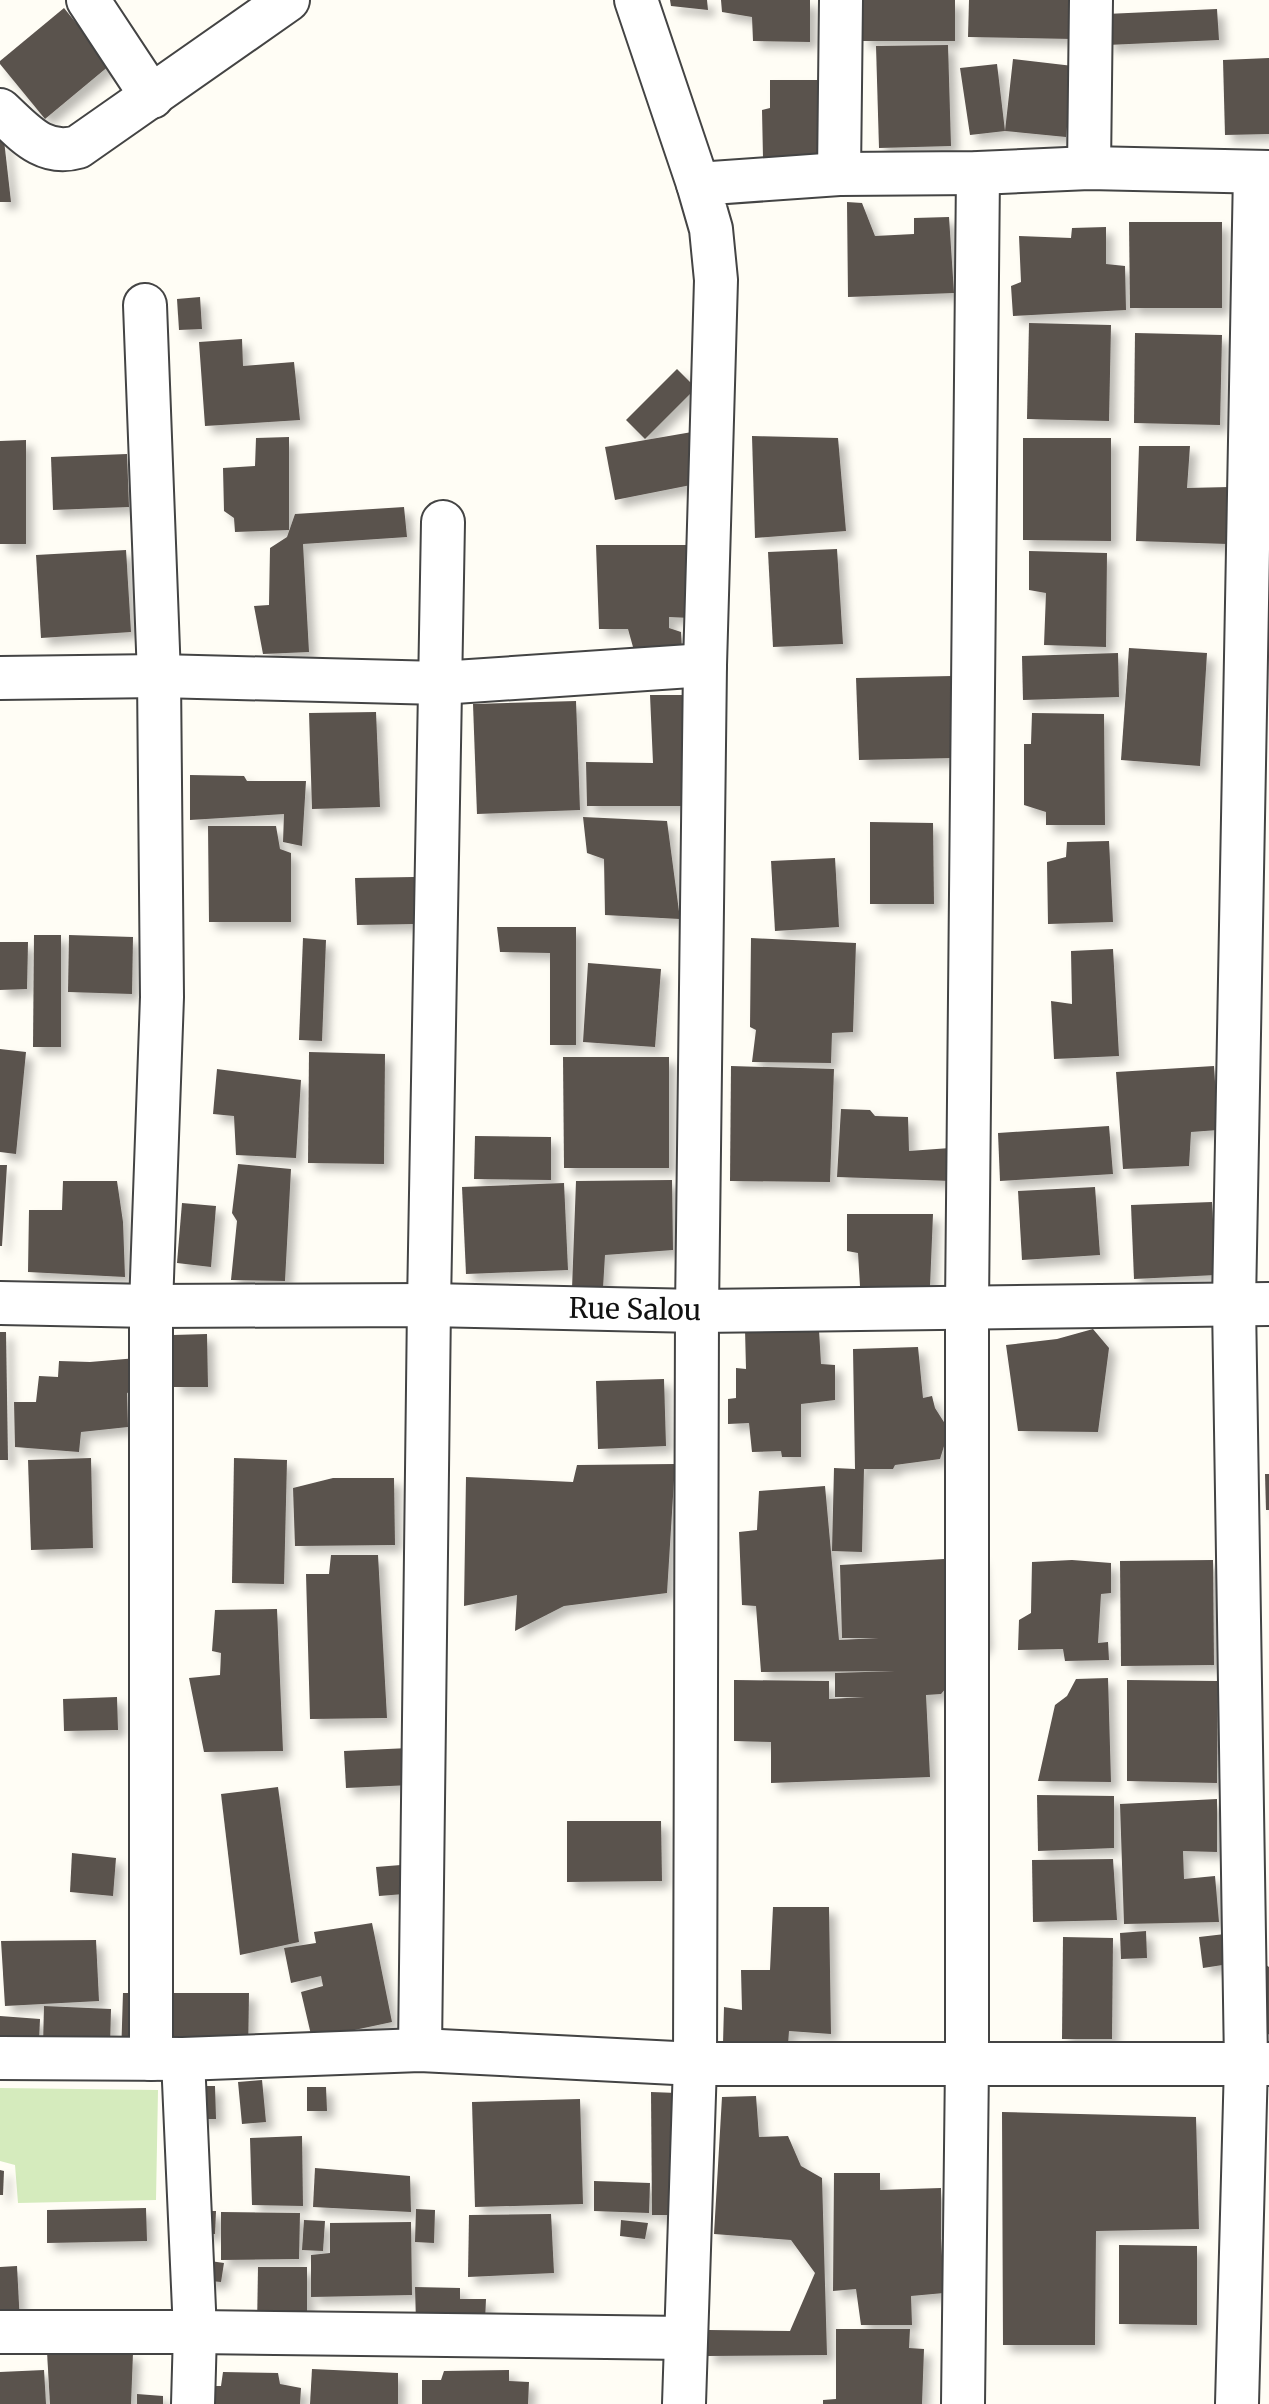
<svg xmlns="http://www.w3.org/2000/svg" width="1269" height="2404" viewBox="0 0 1269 2404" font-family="Merriweather,serif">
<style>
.green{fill:#d5ebbd}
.building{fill:#5a524d;filter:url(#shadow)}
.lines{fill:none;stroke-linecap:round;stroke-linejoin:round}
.minor-casing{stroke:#444;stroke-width:46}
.minor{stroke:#fff;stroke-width:42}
.labels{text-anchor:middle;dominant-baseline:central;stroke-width:8;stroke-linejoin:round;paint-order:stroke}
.street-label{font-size:28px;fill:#111;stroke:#fff}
</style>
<defs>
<filter id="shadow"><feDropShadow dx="7" dy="7" stdDeviation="4" flood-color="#0004"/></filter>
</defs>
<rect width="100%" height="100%" fill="#fffdf5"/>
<polygon class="green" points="0,2088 158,2090 156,2200 18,2203 15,2165 0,2161"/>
<g class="building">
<polygon points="670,0 707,0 708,10 671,6"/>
<polygon points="721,0 810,0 810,42 753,41 752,17 722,12"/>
<polygon points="863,0 955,0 955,41 862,41"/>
<polygon points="969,0 1073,0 1073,39 968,37"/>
<polygon points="64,8 110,65 45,119 0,64 0,61"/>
<polygon points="1217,9 1219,40 1107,45 1106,14"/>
<polygon points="948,45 951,146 879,148 876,46"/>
<polygon points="1269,58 1269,134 1225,135 1223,60"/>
<polygon points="1013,59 1073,66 1066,137 1005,131 970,135 960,68 997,64 1005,131"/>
<polygon points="770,80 819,80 821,157 763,158 762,110 770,108"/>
<polygon points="0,136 4,140 11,202 0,202"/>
<polygon points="847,202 862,203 875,236 914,234 914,218 949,217 954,293 848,297"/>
<polygon points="1129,222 1222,222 1222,308 1130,308"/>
<polygon points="1106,227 1106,264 1125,266 1126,310 1013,316 1011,286 1021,282 1019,236 1071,238 1072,228"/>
<polygon points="200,297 202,329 179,330 177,299"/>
<polygon points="1029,323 1111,325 1109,421 1027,419"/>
<polygon points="1135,333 1222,335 1220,425 1134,423"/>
<polygon points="242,339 243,366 294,362 300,420 205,426 199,342"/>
<polygon points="677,369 696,388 645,439 626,420"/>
<polygon points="692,432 701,483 615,500 605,447"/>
<polygon points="752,436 838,438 846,531 755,538"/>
<polygon points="289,437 289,530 235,532 234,518 224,511 223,468 255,466 256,438"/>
<polygon points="1023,438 1111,438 1111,541 1023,540"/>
<polygon points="26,440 26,544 0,544 0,441"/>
<polygon points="1139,446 1190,446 1187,488 1230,487 1228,544 1136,541"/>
<polygon points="127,454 129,507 53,510 51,457"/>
<polygon points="404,507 407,537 303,544 309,652 263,654 254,606 269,605 270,548 287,537 295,514"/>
<polygon points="596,545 694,545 691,618 669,617 669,628 681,632 682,650 633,647 628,629 599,629"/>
<polygon points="837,549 843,644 773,647 768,552"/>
<polygon points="126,550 131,632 41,638 36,555"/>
<polygon points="1029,551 1107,553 1106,647 1044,645 1046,593 1029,590"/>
<polygon points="1129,648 1207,653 1200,766 1121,760"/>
<polygon points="1118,653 1119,697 1023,700 1022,656"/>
<polygon points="952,676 954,758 859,760 856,678"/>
<polygon points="650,695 699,695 699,806 587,806 586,762 653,763"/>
<polygon points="576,701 580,810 477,814 473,704"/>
<polygon points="376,712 380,807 312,809 309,713"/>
<polygon points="1032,713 1104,714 1105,825 1046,825 1046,812 1024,805 1024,744 1031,744"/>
<polygon points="190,775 244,776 247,781 306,781 302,846 283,842 284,814 190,820"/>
<polygon points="583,817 667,821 680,919 605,915 604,859 587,853"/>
<polygon points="870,822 933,823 934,904 870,904"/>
<polygon points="208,826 276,826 280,849 291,853 291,922 209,922"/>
<polygon points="1109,841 1113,922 1048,924 1047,862 1066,857 1067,842"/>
<polygon points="835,858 839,927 775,931 771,861"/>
<polygon points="414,877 416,924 357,925 355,878"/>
<polygon points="497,927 576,927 576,1045 550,1045 550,953 500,952"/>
<polygon points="34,935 61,935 61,1047 33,1047"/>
<polygon points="69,935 133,937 132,994 68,992"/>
<polygon points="303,938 326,940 322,1041 299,1040"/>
<polygon points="751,938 856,943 853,1032 832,1033 831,1063 752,1062 756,1030 750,1027"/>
<polygon points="0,942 28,942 27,989 0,990"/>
<polygon points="1113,949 1119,1056 1054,1059 1051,1001 1072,1004 1071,951"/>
<polygon points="588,963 661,969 655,1047 583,1042"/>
<polygon points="0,1049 26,1052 16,1154 0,1152"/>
<polygon points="309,1052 385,1054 384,1164 308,1163"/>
<polygon points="563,1057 669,1057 669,1168 564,1168"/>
<polygon points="731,1066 834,1069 830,1182 730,1181"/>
<polygon points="1214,1066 1218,1130 1191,1132 1189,1166 1123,1169 1116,1072"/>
<polygon points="217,1069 301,1080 296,1158 236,1155 234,1116 213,1114"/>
<polygon points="841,1109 870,1110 875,1116 908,1117 909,1151 950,1148 952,1181 837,1177"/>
<polygon points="1109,1126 1113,1174 1000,1181 998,1133"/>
<polygon points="475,1136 551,1137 551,1180 474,1179"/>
<polygon points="238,1164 291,1169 285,1281 231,1280 237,1221 232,1213"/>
<polygon points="0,1165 7,1165 2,1246 0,1246"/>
<polygon points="672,1180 673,1250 605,1255 603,1288 572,1289 576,1181"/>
<polygon points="63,1181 117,1181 123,1222 125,1277 28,1272 29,1210 62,1210"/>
<polygon points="564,1183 568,1270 466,1274 462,1187"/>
<polygon points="1095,1187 1100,1255 1022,1260 1018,1191"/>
<polygon points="1212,1202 1216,1275 1134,1279 1131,1205"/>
<polygon points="182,1203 216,1206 211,1267 177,1263"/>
<polygon points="847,1214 933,1214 930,1287 860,1286 858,1253 847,1251"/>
<polygon points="745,1329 819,1330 821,1364 835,1365 835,1400 801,1404 801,1457 782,1457 781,1451 752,1452 749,1423 728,1424 728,1399 736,1398 736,1368 746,1369"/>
<polygon points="1093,1329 1109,1348 1098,1432 1018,1431 1006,1345 1057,1339"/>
<polygon points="0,1332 6,1332 8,1460 0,1460"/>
<polygon points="207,1334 208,1387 174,1387 173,1335"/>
<polygon points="918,1347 923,1398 932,1396 935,1408 949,1430 940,1459 895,1465 893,1469 864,1469 862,1552 832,1551 834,1468 855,1469 853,1349"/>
<polygon points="137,1358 135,1390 127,1393 128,1427 81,1432 79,1452 15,1447 14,1402 36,1402 39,1376 58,1377 59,1361 90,1362"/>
<polygon points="664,1379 666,1446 598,1449 596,1381"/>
<polygon points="91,1458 93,1548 31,1550 28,1460"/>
<polygon points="234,1458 287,1460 284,1584 232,1583"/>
<polygon points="675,1464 667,1593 564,1606 515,1631 517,1595 464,1606 466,1477 573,1482 577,1465"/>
<polygon points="1265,1474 1269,1474 1269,1510 1266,1510"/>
<polygon points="333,1478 394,1478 395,1545 295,1546 293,1488"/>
<polygon points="825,1486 839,1640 879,1638 842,1638 840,1565 979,1557 985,1642 941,1694 926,1695 930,1777 771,1783 771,1742 734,1741 734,1680 829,1681 829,1699 865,1697 835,1697 835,1673 895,1671 761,1672 756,1606 742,1605 739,1532 757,1530 759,1491"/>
<polygon points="331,1555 378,1555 387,1718 310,1719 306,1574 329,1574"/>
<polygon points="1072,1560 1111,1563 1111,1593 1101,1594 1098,1643 1108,1642 1109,1660 1065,1661 1063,1649 1018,1650 1019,1620 1031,1613 1032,1562"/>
<polygon points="1213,1560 1214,1665 1121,1666 1120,1561"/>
<polygon points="277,1609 283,1751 204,1752 189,1678 220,1675 221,1653 212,1651 215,1610"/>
<polygon points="1108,1678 1111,1782 1038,1781 1055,1705 1067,1696 1076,1679"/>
<polygon points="1127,1680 1218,1681 1217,1783 1127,1781"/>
<polygon points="117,1697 118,1730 64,1731 63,1699"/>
<polygon points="409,1748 411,1785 346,1788 344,1751"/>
<polygon points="278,1787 299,1942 240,1955 221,1794"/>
<polygon points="1037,1795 1114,1796 1114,1848 1038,1851"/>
<polygon points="1217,1799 1217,1852 1183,1851 1184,1879 1215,1876 1219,1922 1124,1924 1120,1804"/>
<polygon points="567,1821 661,1821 662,1881 567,1882"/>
<polygon points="72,1853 116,1858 113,1896 70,1892"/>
<polygon points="1113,1859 1117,1920 1033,1922 1032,1860"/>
<polygon points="401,1865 404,1894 379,1896 376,1867"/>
<polygon points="773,1907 829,1907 831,2034 789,2031 788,2045 723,2044 724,2007 742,2010 741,1970 770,1970"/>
<polygon points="372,1923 392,2022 312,2039 301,1992 323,1986 321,1976 291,1983 284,1948 316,1943 314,1932"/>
<polygon points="1146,1931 1147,1958 1121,1959 1120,1933"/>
<polygon points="1225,1934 1229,1964 1203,1968 1199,1937"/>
<polygon points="1063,1937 1113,1938 1112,2039 1062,2039"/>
<polygon points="96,1940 99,2001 5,2006 1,1941"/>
<polygon points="1266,1965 1269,1967 1269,2034 1261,2038"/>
<polygon points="123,1993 249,1993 248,2056 121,2056"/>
<polygon points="44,2006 111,2009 110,2047 43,2045"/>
<polygon points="0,2016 40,2019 39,2041 0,2039"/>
<polygon points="262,2080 266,2122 242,2124 238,2082"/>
<polygon points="188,2086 215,2086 216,2119 190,2119"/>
<polygon points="307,2087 326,2087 327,2111 307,2111"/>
<polygon points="651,2092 677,2093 678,2215 652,2215"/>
<polygon points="756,2096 759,2137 788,2136 801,2166 822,2178 827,2355 707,2356 708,2330 790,2331 815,2273 791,2240 714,2234 722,2097"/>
<polygon points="580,2099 583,2204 475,2207 472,2102"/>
<polygon points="1002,2112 1196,2117 1199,2229 1096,2231 1095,2345 1003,2345"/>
<polygon points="302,2136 303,2206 252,2205 250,2138"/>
<polygon points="315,2168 410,2176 411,2212 313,2207"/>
<polygon points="0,2170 4,2171 3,2195 0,2195"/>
<polygon points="834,2173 880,2173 880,2190 941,2188 941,2238 944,2293 911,2296 912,2325 861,2325 856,2289 833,2291"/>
<polygon points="594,2181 650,2183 649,2213 594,2211"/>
<polygon points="146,2208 147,2241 47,2243 47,2210"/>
<polygon points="416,2209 435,2210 434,2243 415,2242"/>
<polygon points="195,2211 216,2211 215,2234 194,2233"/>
<polygon points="221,2212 300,2213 299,2259 221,2260"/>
<polygon points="551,2214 554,2273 468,2277 469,2215"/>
<polygon points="304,2220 325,2221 323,2251 302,2250"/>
<polygon points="621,2220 648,2223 645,2239 620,2236"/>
<polygon points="411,2222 412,2295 311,2297 311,2255 330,2253 330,2223"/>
<polygon points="1119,2245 1197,2246 1197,2325 1119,2324"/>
<polygon points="203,2260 224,2263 221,2282 200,2280"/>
<polygon points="17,2266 20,2324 0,2325 0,2267"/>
<polygon points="258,2267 307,2267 307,2329 257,2329"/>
<polygon points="415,2287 460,2288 460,2299 486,2299 485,2321 416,2322"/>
<polygon points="836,2329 910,2329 909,2348 924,2349 922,2404 823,2404 823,2400 836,2399"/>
<polygon points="47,2352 133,2353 131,2404 50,2404"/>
<polygon points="312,2369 398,2373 398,2404 310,2404"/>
<polygon points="44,2370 46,2404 0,2404 0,2372"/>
<polygon points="509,2370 509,2381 529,2382 528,2404 422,2404 422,2380 441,2380 444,2371"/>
<polygon points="223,2372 278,2373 280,2384 301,2388 300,2404 199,2404 200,2386 221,2386"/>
<polygon points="137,2394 163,2396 163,2404 137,2404"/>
</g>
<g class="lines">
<g class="minor-casing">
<g id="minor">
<polyline points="88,0 152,97"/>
<polyline points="636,0 698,184"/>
<path d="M0,110C24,132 43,157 78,147L288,0"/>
<polyline points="1089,168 1091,0"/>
<polyline points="839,174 841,0"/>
<polyline points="145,305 159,676 162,997 151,1306 151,2059"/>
<polyline points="0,678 159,676 440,683 705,665"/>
<polyline points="0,1303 151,1306 429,1305 697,1311 1269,1304"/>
<polyline points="420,2050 429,1305 443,522"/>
<polyline points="0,2058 183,2059 420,2050 695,2064 1269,2064"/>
<polyline points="183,2059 195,2332 193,2404"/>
<polyline points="0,2332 195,2332 685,2338"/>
<polyline points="684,2404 695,2064 697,1311 705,665 716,280 711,229 698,184 839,174 978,173 1089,168 1269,172"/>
<polyline points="963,2404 967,2064 967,1306 978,173"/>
<polyline points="1237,2404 1246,2063 1234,1303 1255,172"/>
</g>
</g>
<use href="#minor" class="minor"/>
</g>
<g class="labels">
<g class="street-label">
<text transform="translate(635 1309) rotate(1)">Rue Salou</text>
</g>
</g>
</svg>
